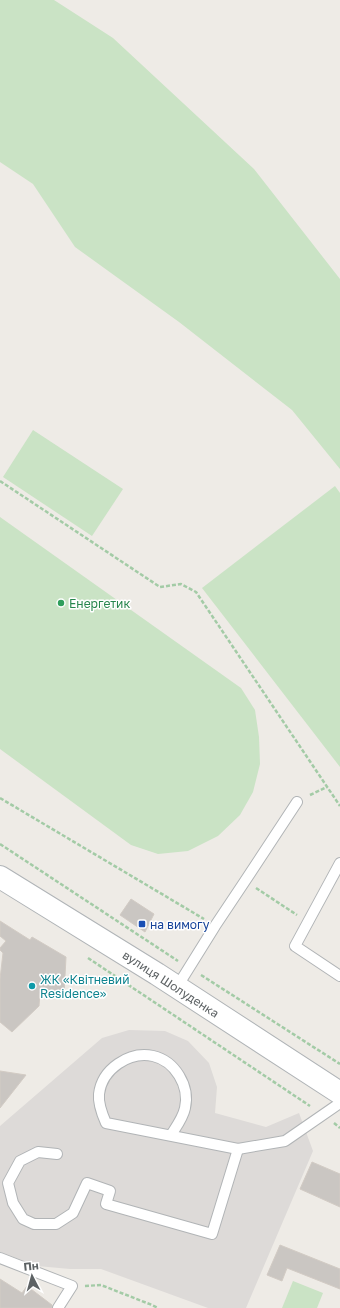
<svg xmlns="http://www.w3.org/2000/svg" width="340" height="1308" viewBox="0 0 340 1308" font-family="'Golos Text',sans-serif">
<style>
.industrial{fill:#dddad8}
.green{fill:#cae3c5}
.building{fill:#cac6c2;stroke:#d2cbc4}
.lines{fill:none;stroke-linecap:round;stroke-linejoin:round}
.service-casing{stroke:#b1b4b6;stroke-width:12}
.secondary-casing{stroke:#b0b4b7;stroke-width:24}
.path{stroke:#a3cba6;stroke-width:2.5;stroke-dasharray:4 2;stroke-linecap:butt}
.service{stroke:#fff;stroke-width:10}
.secondary{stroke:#fff;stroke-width:22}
.leisure-dot{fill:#2e9e5b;stroke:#fff;stroke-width:1.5}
.transit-dot{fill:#1a4fb4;stroke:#fff;stroke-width:1.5}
.culture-dot{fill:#0f9aa8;stroke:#fff;stroke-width:1.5}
.labels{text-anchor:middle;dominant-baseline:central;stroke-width:3;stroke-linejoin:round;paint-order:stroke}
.leisure-label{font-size:12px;fill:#27864d;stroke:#fff;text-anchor:start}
.transit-label{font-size:12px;fill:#164399;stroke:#fff;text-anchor:start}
.culture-label{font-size:12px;fill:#0d838f;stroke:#fff;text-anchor:start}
.street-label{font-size:12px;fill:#5d6264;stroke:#fff}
</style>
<rect width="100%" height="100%" fill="#eeebe6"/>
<polygon class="industrial" points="129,1030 165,1031 188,1041 209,1063 217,1087 215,1113 266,1127 299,1113 313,1151 246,1308 208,1308 101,1269 70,1269 37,1266 0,1252 0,1126 102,1038"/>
<g class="green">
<polygon points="0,0 54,0 113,38 254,169 340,279 340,469 292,410 179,322 75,247 33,184 0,162"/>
<polygon points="33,430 123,489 92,536 3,477"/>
<polygon points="335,486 340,493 340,767 202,588"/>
<polygon points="0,517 241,688 255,710 259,737 260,764 253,792 240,815 218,836 188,851 158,854 131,845 0,749"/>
<polygon points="293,1281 323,1293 317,1308 282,1308"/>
</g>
<g class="building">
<polygon points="131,899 154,914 145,932 120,915"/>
<polygon points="0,921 30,940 32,937 66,957 64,995 40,993 39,1006 12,1032 0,1022 0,979 3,953 0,950 0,948 6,941 0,936"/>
<polygon points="0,1071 26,1075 0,1108"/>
<polygon points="312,1162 340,1174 340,1207 300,1189"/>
<polygon points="280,1245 340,1269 340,1289 287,1268 282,1281 267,1275"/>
<polygon points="0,1279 22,1293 27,1286 52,1305 52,1308 0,1308"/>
</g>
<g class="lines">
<g class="service-casing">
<g id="service">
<polyline points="340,863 295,946 340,976"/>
<polyline points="177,987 215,926 245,881 297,802"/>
<polyline points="238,1149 285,1141 340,1103"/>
<path d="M57,1154L38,1152L20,1161L8,1183L13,1203L23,1219L34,1224H56L73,1213L87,1183L110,1191L106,1204L212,1234L238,1149L106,1123C102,1114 98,1104 99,1094C102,1069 129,1051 153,1056C175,1061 190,1086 185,1108C183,1118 176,1127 171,1135"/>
<polyline points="0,1258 72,1286 58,1308"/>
</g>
</g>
<g class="secondary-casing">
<polyline id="secondary" points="0,877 157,974 340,1093"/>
</g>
<g class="path">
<polyline points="0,481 160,587 181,584 196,592 340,806"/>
<polyline points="310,795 327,787"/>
<polyline points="0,798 204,919"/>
<polyline points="0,844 178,961"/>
<polyline points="256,888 297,915"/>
<polyline points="88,958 310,1106"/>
<polyline points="201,975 340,1064"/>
<polyline points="334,1123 340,1128"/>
<polyline points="85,1286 101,1285 152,1305 158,1308"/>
</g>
<use href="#service" class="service"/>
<use href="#secondary" class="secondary"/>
</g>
<circle class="leisure-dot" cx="61" cy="603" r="4"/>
<rect class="transit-dot" x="138" y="920" width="8" height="8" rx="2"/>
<circle class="culture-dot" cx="32" cy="986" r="4"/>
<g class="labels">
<g class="leisure-label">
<text x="69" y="603">Енергетик</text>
</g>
<g class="transit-label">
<text x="150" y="924">на вимогу</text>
</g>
<g class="culture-label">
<text x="40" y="979">ЖК «Квітневий<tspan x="40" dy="14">Residence»</tspan></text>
</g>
<g class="street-label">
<text transform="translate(171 984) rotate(33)">вулиця Шолуденка</text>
</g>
</g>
<g transform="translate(32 1276) rotate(354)" stroke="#ffffff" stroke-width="3" paint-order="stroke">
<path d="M0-3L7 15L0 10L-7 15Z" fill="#5d6264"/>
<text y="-6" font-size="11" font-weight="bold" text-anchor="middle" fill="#5d6264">Пн</text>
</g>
</svg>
